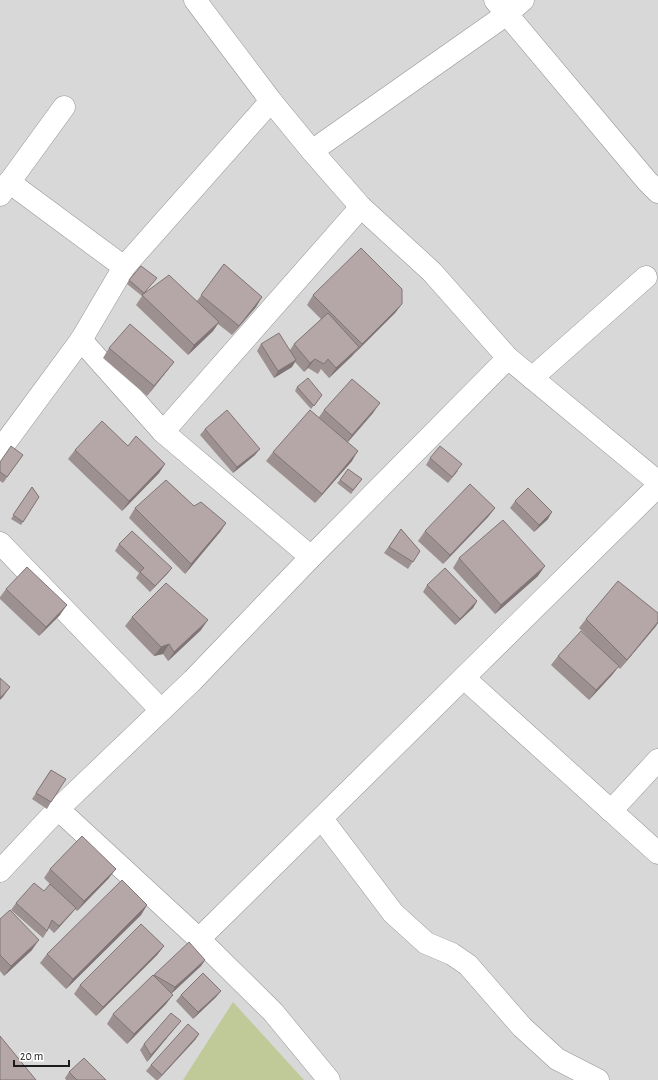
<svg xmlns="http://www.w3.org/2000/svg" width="658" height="1080" viewBox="0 0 658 1080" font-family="'Alegreya Sans',sans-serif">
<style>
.residential{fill:#d9d8d9}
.forest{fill:#bfca98}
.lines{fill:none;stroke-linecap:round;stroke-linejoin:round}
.minor-casing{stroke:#959595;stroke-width:23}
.minor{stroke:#fff;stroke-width:22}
.wall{fill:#9c9090}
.shaded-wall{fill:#7f7576}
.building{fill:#b5a7a8;stroke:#7f7576}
</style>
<rect width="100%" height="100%" fill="#ece3e1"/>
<rect class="residential" x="0" y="0" width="658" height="1080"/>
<polygon class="forest" points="233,1002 304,1080 183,1080"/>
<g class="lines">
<g class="minor-casing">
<g id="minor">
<polyline points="195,0 271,101 312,151 361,207 432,272 508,358 658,482"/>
<polyline points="495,0 647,181 658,192"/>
<polyline points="312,151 507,14 523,0"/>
<polyline points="9,182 124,267"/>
<polyline points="0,195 64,107"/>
<polyline points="81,340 163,432 311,557"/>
<polyline points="532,378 646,277"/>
<polyline points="163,432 361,207"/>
<polyline points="0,450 81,340 124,267 271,101"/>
<polyline points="0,543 161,710"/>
<polyline points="464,678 658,853"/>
<polyline points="58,809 199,939 273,1012 329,1080"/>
<polyline points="611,811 658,760"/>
<polyline points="322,819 393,913 426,943 452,954 468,965 522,1027 557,1059 598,1080"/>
<polyline points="0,871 58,809 193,680 311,557 508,358"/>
<polyline points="199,939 658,486"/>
</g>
</g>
<use href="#minor" class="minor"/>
</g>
<g class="wall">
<polygon points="224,264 262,297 256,307 232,335 218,324 213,331 188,355 136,305 142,296 127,284 129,280 157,278 144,293 197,301"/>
<polygon points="313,295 402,304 395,313 352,356 329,378 321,369 318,374 308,368 304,372 295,362 292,367 274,378 257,351 261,344 290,350 294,344 321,319 307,305"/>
<polygon points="109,348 174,362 167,371 147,396 103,358"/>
<polygon points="297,387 322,395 311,409 295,391"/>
<polygon points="324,410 373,413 348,442 352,461 315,503 266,461 273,452 319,417"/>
<polygon points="205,429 255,455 233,473 200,435"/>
<polygon points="128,446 165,464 159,473 122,511 68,459 75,450"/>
<polygon points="23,455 3,483 0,481 0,462"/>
<polygon points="430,458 458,471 448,483 426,465"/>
<polygon points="362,479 351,494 337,483 340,480"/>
<polygon points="32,487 39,497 21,525 11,519"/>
<polygon points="515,501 548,519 534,532 510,508"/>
<polygon points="194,506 226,523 220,532 185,574 129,518 135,508"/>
<polygon points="495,508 488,517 443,564 418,541 425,531"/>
<polygon points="401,529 420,551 408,569 384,553"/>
<polygon points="119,544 172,568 167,574 150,592 136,578 139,573 115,551"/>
<polygon points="459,558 538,576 495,614 453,568"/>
<polygon points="427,585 477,601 473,608 455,625 423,592"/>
<polygon points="6,589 60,615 39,636 0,599 0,597"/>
<polygon points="658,613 658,623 656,626 620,669 618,667 612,675 589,700 551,665 558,656 595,644 579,628 586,619"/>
<polygon points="132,617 201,630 168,661 163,654 154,656 125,626"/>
<polygon points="51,770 51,802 47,809 32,799"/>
<polygon points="50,869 109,878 77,911 75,909 71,914 54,933 49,928 43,938 11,910 16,903 44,891 56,890 44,878"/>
<polygon points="147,905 141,915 66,989 40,963 47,954"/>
<polygon points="0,919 32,950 4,976 0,971"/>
<polygon points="164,946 157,955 96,1016 74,994 80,985"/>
<polygon points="205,960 201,966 172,993 166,1004 127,1044 107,1024 113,1014 154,975"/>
<polygon points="221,991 216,997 193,1019 176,1001 181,995"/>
<polygon points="181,1021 176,1027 147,1062 140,1050 144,1044"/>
<polygon points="199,1034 195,1040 158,1080 156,1080 146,1071 151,1065"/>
<polygon points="69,1072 106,1080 66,1080 65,1078"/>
</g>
<g class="shaded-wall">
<polygon points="262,297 256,307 232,335 239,326"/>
<polygon points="402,304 395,313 355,353 362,344"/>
<polygon points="219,322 213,331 188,355 194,345"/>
<polygon points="359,347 352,356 329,378 336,368"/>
<polygon points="315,359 308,368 304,372 310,363"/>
<polygon points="296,360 292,367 274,378 278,371"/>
<polygon points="174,362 167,371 147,396 154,386"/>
<polygon points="380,403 373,413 346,444 352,435"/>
<polygon points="260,449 255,455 233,473 237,467"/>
<polygon points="358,451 352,461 315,503 322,494"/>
<polygon points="165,464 159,473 122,511 129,501"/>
<polygon points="495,508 488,517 443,564 450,555"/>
<polygon points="552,512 548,519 534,532 539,525"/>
<polygon points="226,523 220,532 185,574 191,564"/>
<polygon points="545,566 538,576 495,614 501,605"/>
<polygon points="172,568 167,574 150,592 155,586"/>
<polygon points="477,601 473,608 455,625 460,619"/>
<polygon points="67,605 60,615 39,636 46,627"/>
<polygon points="208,620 201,630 168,661 174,652"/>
<polygon points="658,622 656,626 620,669 627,660"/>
<polygon points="169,644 163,654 154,656 161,647"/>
<polygon points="619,666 612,675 589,700 596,690"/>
<polygon points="10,687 3,697 0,700 0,698"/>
<polygon points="116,869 109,878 77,911 84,901"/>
<polygon points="147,905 141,915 66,989 73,979"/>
<polygon points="76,908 71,914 54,933 59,926"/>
<polygon points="39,940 32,950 4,976 11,966"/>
<polygon points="164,946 157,955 96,1016 103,1007"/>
<polygon points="205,960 201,966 171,994 175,987"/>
<polygon points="221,991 216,997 193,1019 198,1012"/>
<polygon points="173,995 166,1004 127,1044 134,1034"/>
<polygon points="181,1021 176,1027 147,1062 151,1055"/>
<polygon points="199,1034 195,1040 158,1080 162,1075"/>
</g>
<g class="building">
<polygon points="361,248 402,289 402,304 362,344 313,295"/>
<polygon points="224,264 262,297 239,326 201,295"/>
<polygon points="141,266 157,278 144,293 129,280"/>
<polygon points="169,275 219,322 194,345 142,295"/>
<polygon points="328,313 359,347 336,368 328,359 324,364 315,359 310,363 294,344"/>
<polygon points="130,324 174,362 154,386 109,348"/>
<polygon points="279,333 296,360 278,371 261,344"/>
<polygon points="308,378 322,395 314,406 297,387"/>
<polygon points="352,379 380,403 352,435 324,410"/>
<polygon points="227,410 260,449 237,467 205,429"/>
<polygon points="310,410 358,451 322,494 273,452"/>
<polygon points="102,421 128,446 136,436 165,464 129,501 75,450"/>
<polygon points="11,446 23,455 7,477 0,472 0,462"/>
<polygon points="440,446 462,464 452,477 430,458"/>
<polygon points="348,469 362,479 353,490 340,480"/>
<polygon points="166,480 194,506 201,502 226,523 191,564 135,508"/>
<polygon points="470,484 495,508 450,555 425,531"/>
<polygon points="32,487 39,497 23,522 13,515"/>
<polygon points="528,488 552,512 539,525 515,501"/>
<polygon points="503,520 545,566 501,605 459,558"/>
<polygon points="401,529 420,551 413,562 389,547"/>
<polygon points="132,531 172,568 155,586 140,572 144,568 119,544"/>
<polygon points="27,567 67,605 46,627 6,589"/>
<polygon points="445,568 477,601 460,619 427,585"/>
<polygon points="618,581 658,613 658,622 627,660 586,619"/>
<polygon points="166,583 208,620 174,652 169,644 161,647 132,617"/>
<polygon points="581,631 619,666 596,690 558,656"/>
<polygon points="0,678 10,687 0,698"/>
<polygon points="51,770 66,779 51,802 36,793"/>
<polygon points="82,836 116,869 84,901 50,869"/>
<polygon points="122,880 147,905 73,979 47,954"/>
<polygon points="34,883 44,891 50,884 76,908 59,926 52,920 47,931 16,903"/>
<polygon points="10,910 39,940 11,966 0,955 0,919"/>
<polygon points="141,924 164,946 103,1007 80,985"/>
<polygon points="189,942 205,960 175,987 154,975"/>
<polygon points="203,973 221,991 198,1012 181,995"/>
<polygon points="153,975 173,995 134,1034 113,1014"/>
<polygon points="171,1013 181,1021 151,1055 144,1044"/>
<polygon points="188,1024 199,1034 162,1075 151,1065"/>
<polygon points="0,1036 36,1080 0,1080"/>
<polygon points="84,1058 106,1080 77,1080 69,1072"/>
</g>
<path d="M14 1060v6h55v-6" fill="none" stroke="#1b1b1b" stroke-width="2"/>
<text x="20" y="1060" font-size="12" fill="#1b1b1b" stroke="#ffffff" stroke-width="3" paint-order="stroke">20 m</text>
</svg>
